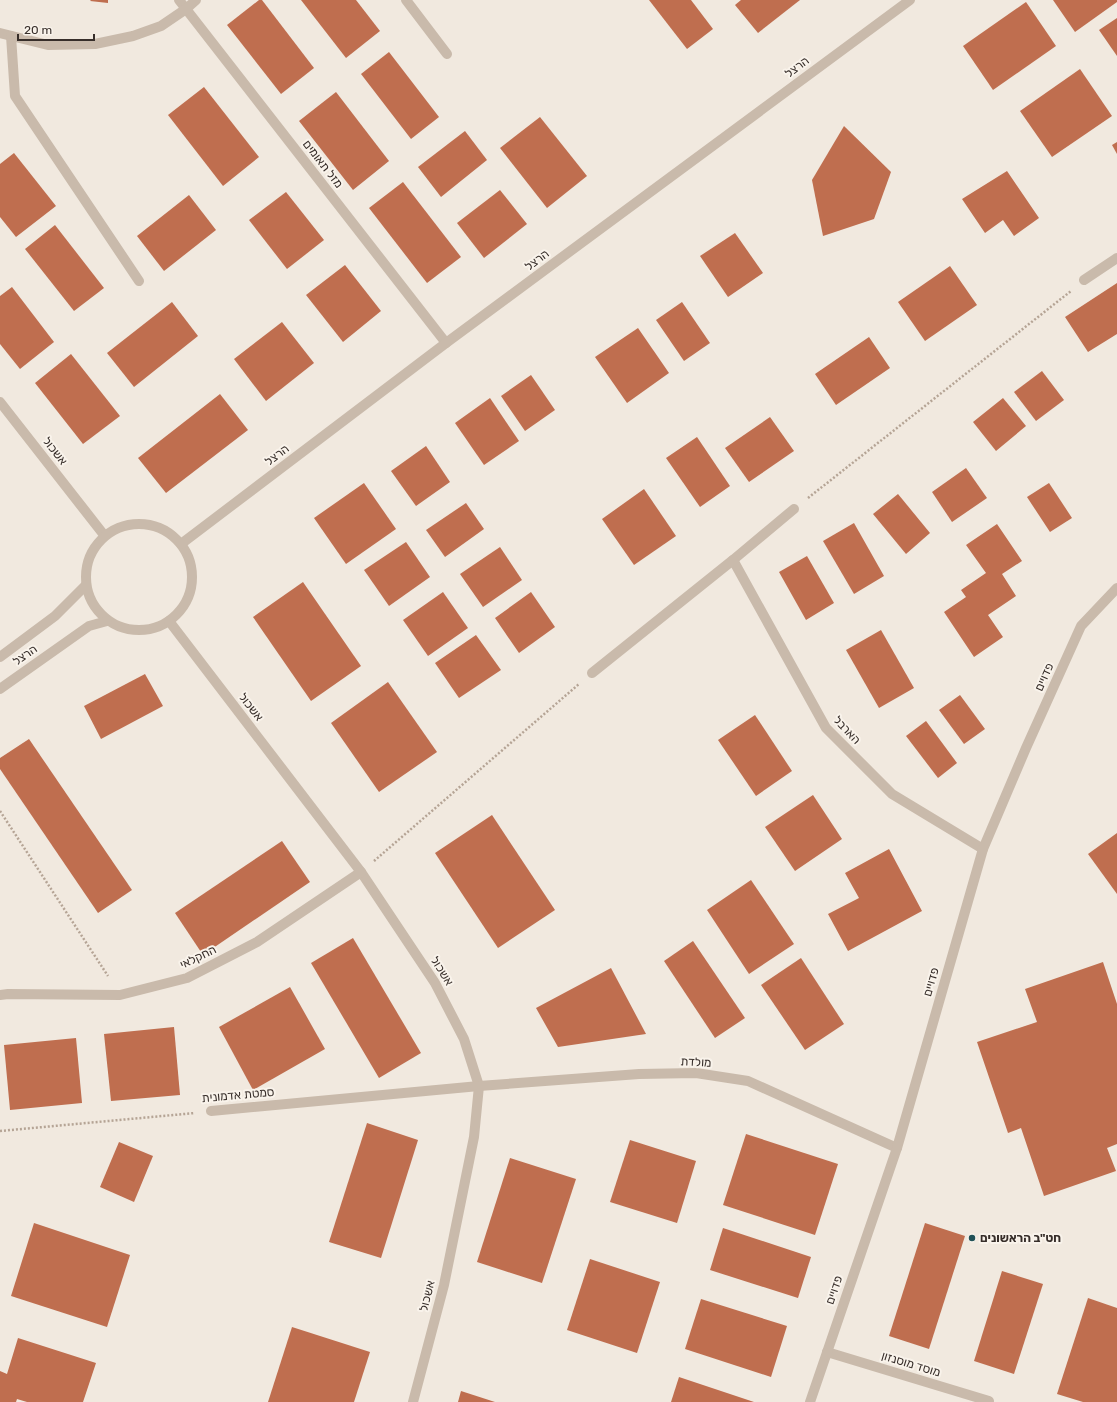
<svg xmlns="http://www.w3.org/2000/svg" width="1117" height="1402" viewBox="0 0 1117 1402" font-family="Rubik,'Noto Sans Hebrew',sans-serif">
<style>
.building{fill:#bf6e4f}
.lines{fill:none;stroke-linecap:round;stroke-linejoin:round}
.path{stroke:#b5a495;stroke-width:2.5;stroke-dasharray:2 2;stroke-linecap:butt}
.street{stroke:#c9baab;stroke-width:10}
.poi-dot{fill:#215157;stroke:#f9f3eb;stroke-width:1.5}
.labels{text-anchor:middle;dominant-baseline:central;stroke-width:4;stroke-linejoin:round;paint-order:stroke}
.street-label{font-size:12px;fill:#372e2a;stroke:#f9f3eb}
.poi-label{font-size:12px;font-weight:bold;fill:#372e2a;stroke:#f9f3eb;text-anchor:start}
</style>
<rect width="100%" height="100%" fill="#f1e9df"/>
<g class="building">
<polygon points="91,0 108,0 108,3 90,1"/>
<polygon points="259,0 262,0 314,68 281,94 227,25"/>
<polygon points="301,0 356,0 380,31 346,58"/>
<polygon points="649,0 691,0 713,29 687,49"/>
<polygon points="741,0 800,0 758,33 735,5"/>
<polygon points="1053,0 1117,0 1117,2 1075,32"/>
<polygon points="1026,2 1056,46 993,90 963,46"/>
<polygon points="1117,18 1117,56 1099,30"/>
<polygon points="389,52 439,117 411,139 361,74"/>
<polygon points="1080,69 1112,116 1052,157 1020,111"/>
<polygon points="204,87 259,157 223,186 168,115"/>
<polygon points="336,92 389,161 353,190 299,121"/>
<polygon points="540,117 587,176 547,208 500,148"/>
<polygon points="844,126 891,172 874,219 823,236 812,180"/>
<polygon points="465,131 487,160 441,197 418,167"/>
<polygon points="1117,142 1117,154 1112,145"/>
<polygon points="14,153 56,206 16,237 0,217 0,164"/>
<polygon points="1007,171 1039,218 1014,236 1003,220 985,233 962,199"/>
<polygon points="403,182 461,257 427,283 369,208"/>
<polygon points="500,190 527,224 484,258 457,223"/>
<polygon points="286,192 324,240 287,269 249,220"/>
<polygon points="189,195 216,230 164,271 137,236"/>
<polygon points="55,225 104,288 74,311 25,249"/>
<polygon points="735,233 763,273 728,297 700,256"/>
<polygon points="345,265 381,311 343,342 306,295"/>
<polygon points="950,266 977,305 925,341 898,302"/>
<polygon points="1117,283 1117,334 1088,352 1065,317"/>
<polygon points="12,287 54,342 20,369 0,344 0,296"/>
<polygon points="172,302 198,336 134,387 107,353"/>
<polygon points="682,302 710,343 684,361 656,320"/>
<polygon points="282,322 314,363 266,401 234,359"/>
<polygon points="638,328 669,373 627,403 595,357"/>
<polygon points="869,337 890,368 836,405 815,374"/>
<polygon points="71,354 120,416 83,444 35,383"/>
<polygon points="1042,371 1064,400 1036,421 1014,392"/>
<polygon points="531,375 555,410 525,431 501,396"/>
<polygon points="220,394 248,430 166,493 138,458"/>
<polygon points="490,398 519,441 484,465 455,423"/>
<polygon points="1003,398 1026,426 996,451 973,422"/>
<polygon points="770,417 794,451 749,482 725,448"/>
<polygon points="697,437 730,486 700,507 666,458"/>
<polygon points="426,446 450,482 416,506 391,471"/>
<polygon points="966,468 987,498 952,522 932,492"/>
<polygon points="364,483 396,529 346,564 314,518"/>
<polygon points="1049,483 1072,518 1050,532 1027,497"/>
<polygon points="644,489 676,536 634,565 602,519"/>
<polygon points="898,494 930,533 906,554 873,514"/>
<polygon points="466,503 484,529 445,557 426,530"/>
<polygon points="854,523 884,576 854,594 823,541"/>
<polygon points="997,524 1022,561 1002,574 1016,596 988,615 1003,637 974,657 944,612 966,597 961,590 986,573 966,545"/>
<polygon points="406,542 430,577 389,606 364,570"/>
<polygon points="500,547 522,580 483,607 460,574"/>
<polygon points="807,556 834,603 806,620 779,572"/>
<polygon points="303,582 361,666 311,701 253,617"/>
<polygon points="443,592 468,628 428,656 403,620"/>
<polygon points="531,592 555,627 519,653 495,618"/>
<polygon points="881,630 914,688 879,708 846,650"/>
<polygon points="476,635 501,670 459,698 435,663"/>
<polygon points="145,674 163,706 101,739 84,706"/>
<polygon points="388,682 437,752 379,792 331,723"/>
<polygon points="960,695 985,729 964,744 939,710"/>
<polygon points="755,715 792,771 756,796 718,740"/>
<polygon points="926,721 957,763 938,778 906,736"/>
<polygon points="29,739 132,890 98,913 0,769 0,758"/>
<polygon points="813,795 842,839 795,871 765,827"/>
<polygon points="492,815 555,910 498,948 435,853"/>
<polygon points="1117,833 1117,894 1088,854"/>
<polygon points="282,841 310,882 203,955 175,913"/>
<polygon points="889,849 922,911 848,951 828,914 859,898 845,873"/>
<polygon points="751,880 794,944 749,974 707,910"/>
<polygon points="353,938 421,1053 379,1078 311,963"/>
<polygon points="693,941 745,1018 715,1038 664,961"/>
<polygon points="801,958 844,1024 805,1050 761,985"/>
<polygon points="1103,962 1117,1004 1117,1144 1107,1148 1116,1171 1044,1196 1021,1128 1008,1133 977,1042 1037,1022 1025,989"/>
<polygon points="611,968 646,1034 558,1047 536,1008"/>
<polygon points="290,987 325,1049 253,1090 219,1027"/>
<polygon points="174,1027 180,1095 111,1101 104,1034"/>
<polygon points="76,1038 82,1103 10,1110 4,1045"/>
<polygon points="367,1123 418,1140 381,1258 329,1242"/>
<polygon points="746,1134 838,1164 815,1235 723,1205"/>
<polygon points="630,1140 696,1161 677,1223 610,1202"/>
<polygon points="119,1142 153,1156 134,1202 100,1187"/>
<polygon points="510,1158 576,1179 542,1283 477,1262"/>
<polygon points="34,1223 130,1255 107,1327 11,1296"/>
<polygon points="925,1223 965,1236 929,1349 889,1336"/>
<polygon points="723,1228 811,1257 798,1298 710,1270"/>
<polygon points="590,1259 660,1282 637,1353 567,1330"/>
<polygon points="1002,1271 1043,1284 1014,1374 974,1361"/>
<polygon points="1088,1298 1117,1308 1117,1402 1083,1402 1057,1394"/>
<polygon points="701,1299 787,1326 771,1377 685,1349"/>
<polygon points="292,1327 370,1352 354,1402 268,1402"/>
<polygon points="18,1338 96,1363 83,1402 27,1402 17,1399 16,1402 0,1402 0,1371 7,1374"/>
<polygon points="679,1377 754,1402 671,1402"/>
<polygon points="461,1391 495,1402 458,1402"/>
</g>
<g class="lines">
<g class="path">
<polyline points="808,498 1071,291"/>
<polyline points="0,811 108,976"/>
<polyline points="374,861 579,684"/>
<polyline points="0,1131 195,1113"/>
</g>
<g class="street">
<polyline points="179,0 446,343"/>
<polyline points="406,0 447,54"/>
<polyline points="0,33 48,45 95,44 133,36 161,26 186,9 196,0"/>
<polyline points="11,36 15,96 139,281"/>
<polyline points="1084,280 1117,258"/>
<polyline points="0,402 104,535"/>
<circle cx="139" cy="577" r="53"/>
<polyline points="181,544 446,343 910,0"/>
<polyline points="733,560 794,509"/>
<polyline points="169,621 361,872 435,983 464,1039 479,1086 474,1137 444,1285 413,1402"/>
<polyline points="0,657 55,616 86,585"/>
<polyline points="592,673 733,560 826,728 892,794 983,849"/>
<polyline points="0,689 89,626 107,621"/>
<polyline points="0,995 8,994 120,995 187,978 257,942 361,872"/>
<polyline points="211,1111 479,1086 639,1074 696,1073 748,1081 897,1148"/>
<polyline points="827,1352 989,1401"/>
<polyline points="810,1402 897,1148 983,849 1026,748 1081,626 1117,588"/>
</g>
</g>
<circle class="poi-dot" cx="972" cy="1238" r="4"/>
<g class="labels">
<g class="street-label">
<text transform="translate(797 67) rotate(-37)">הרצל</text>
<text transform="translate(323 164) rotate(52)">מזל תאומים</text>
<text transform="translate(537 260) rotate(-37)">הרצל</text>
<text transform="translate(55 451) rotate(52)">אשכול</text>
<text transform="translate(277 455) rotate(-37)">הרצל</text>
<text transform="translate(25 655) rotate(-35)">הרצל</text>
<text transform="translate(1044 677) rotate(-66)">פדויים</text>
<text transform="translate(251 707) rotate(52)">אשכול</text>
<text transform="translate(847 730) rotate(47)">הארבל</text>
<text transform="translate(198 957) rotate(-26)">החקלאי</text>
<text transform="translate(442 971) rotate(58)">אשכול</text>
<text transform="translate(931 982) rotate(-74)">פדויים</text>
<text transform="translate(696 1062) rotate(3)">מולדת</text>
<text transform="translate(238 1095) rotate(-5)">סמטת אדמונית</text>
<text transform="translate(834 1290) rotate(-71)">פדויים</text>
<text transform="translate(427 1296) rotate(-76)">אשכול</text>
<text transform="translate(911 1364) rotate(17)">מוסד מוסנזון</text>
</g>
<g class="poi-label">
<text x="980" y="1238">חט"ב הראשונים</text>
</g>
</g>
<path d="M18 34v6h76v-6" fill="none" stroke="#372e2a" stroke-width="2"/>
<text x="24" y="34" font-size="12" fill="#372e2a" stroke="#f9f3eb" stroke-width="3" paint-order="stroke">20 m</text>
</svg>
